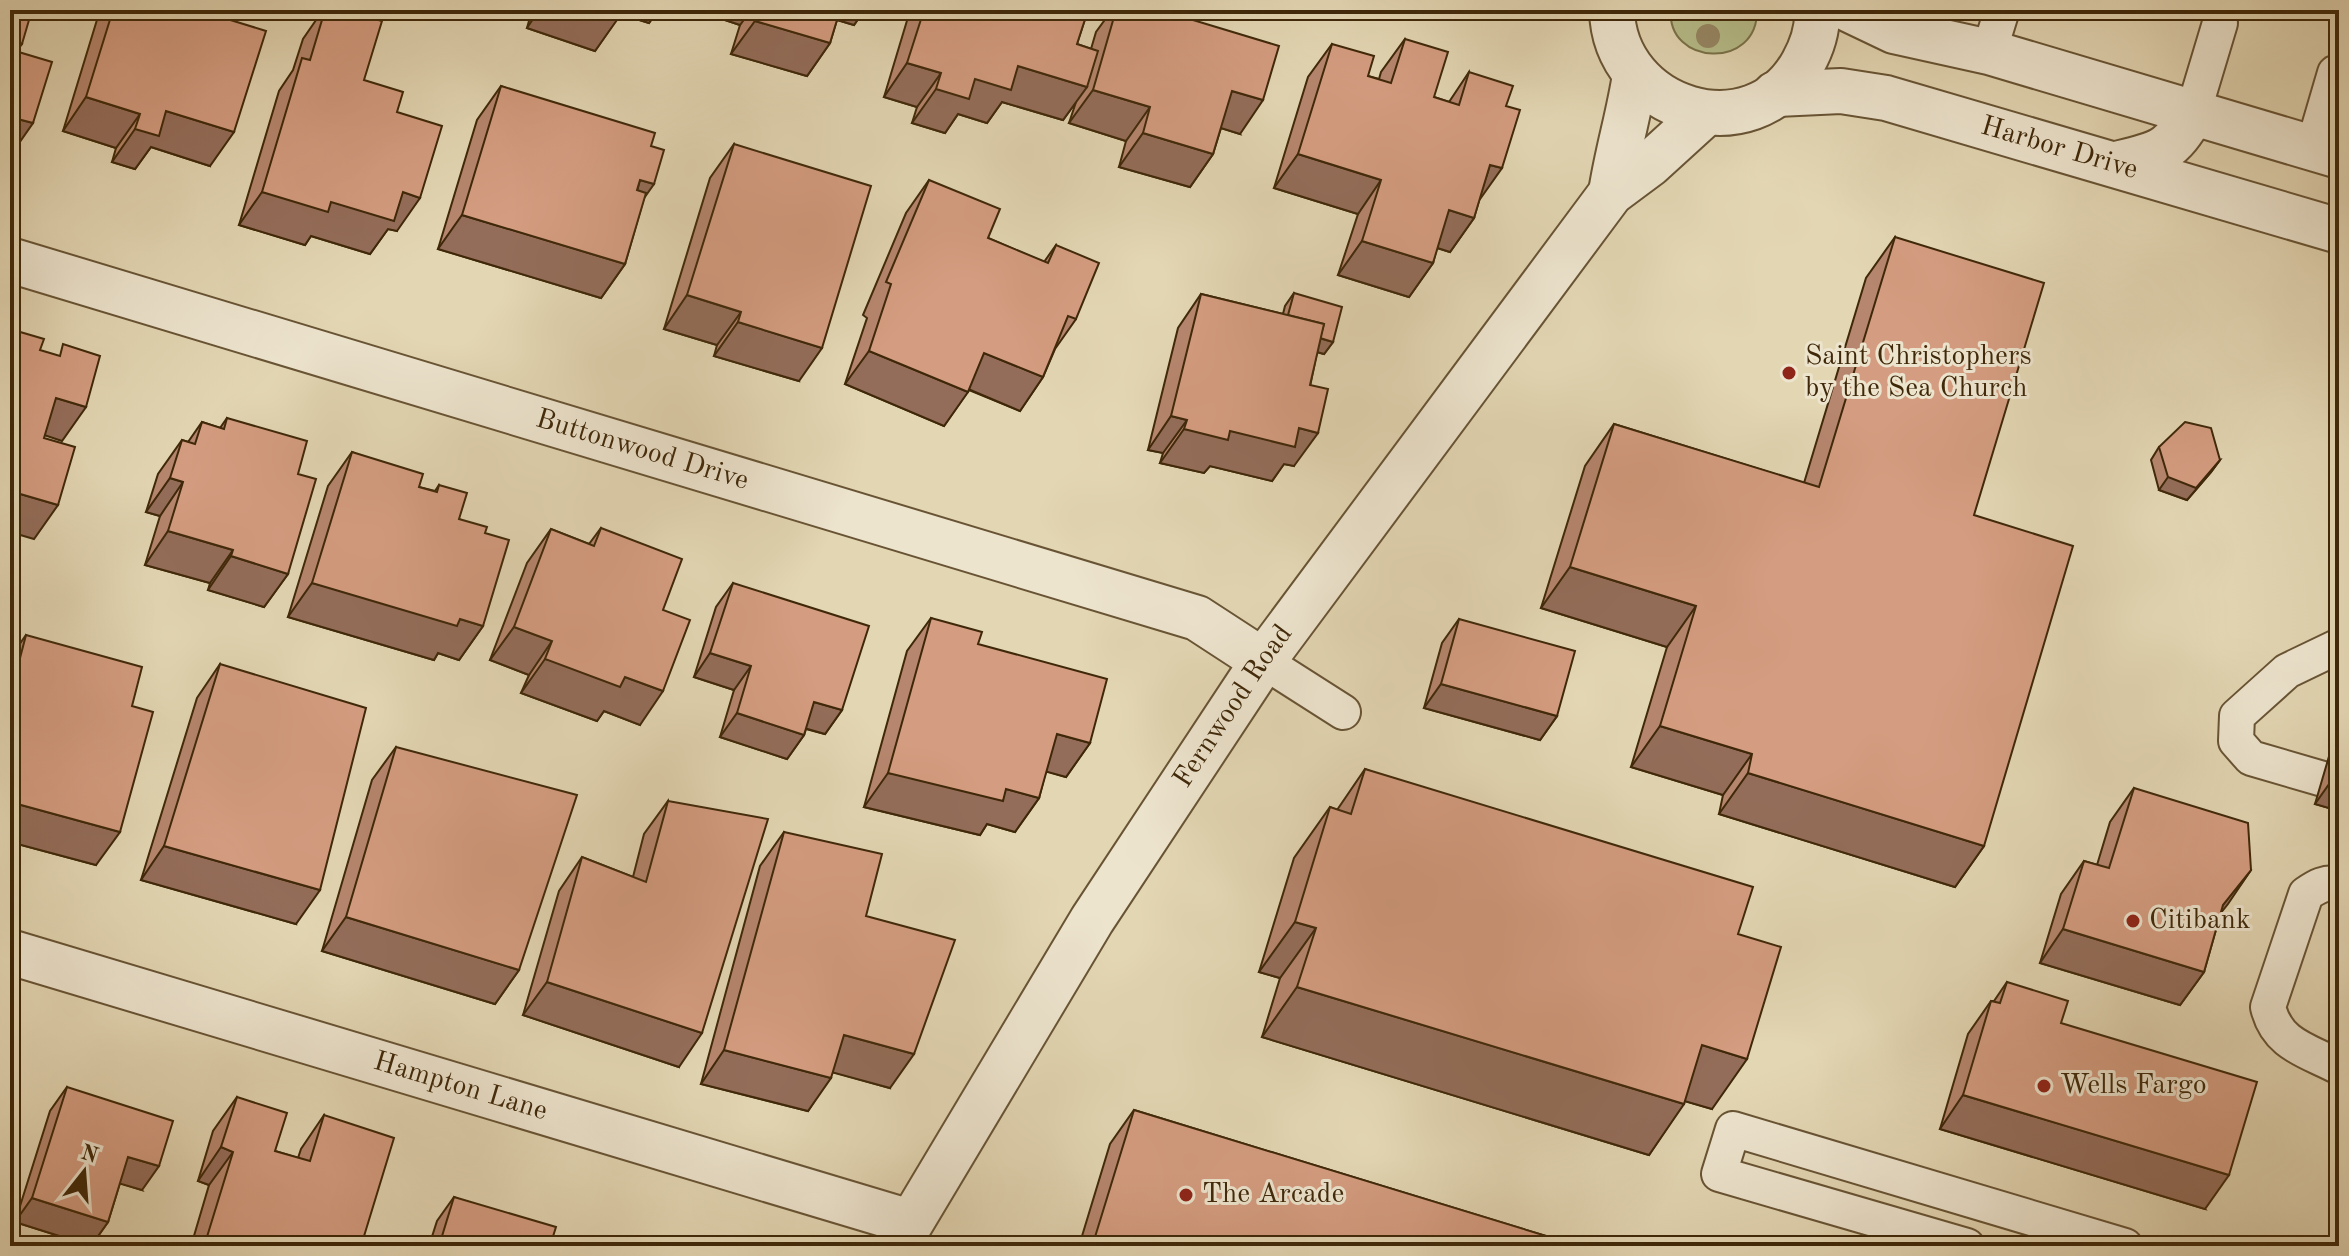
<svg xmlns="http://www.w3.org/2000/svg" width="2349" height="1256" viewBox="0 0 2349 1256" font-family="'Old Standard TT',serif">
<style>
.green{fill:#b6bd8a;stroke:#7a724a;stroke-width:2}
.lines{fill:none;stroke-linecap:round;stroke-linejoin:round}
.service-casing{stroke:#685434;stroke-width:38}
.minor-casing{stroke:#685434;stroke-width:48}
.tertiary-casing{stroke:#685434;stroke-width:48}
.service{stroke:#ede4ce;stroke-width:34}
.minor{stroke:#ede4ce;stroke-width:44}
.tertiary{stroke:#ede4ce;stroke-width:44}
.tree{fill:#968764}
.wall{fill:#b6866e;stroke:#3f2809;stroke-width:2}
.shaded-wall{fill:#946d5a;stroke:#3f2809;stroke-width:2}
.building{fill:#d49c80;stroke:#3f2809;stroke-width:2}
.poi-dot{fill:#8f2418;stroke:#ede4ce;stroke-width:3}
.labels{text-anchor:middle;dominant-baseline:central;stroke-width:6;stroke-linejoin:round;paint-order:stroke}
.street-label{font-size:28px;fill:#3f2809;stroke:#ede4ce}
.poi-label{font-size:28px;fill:#3f2809;stroke:#ede4ce;text-anchor:start}
</style>
<rect width="100%" height="100%" fill="#e3d6b3"/>
<filter id="stains"><feTurbulence type="fractalNoise" baseFrequency=".0025" numOctaves="4"/><feColorMatrix values="0 0 0 0 .2 0 0 0 0 .09 0 0 0 0 .02 0 0 0 .5 -.17"/></filter>
<radialGradient id="worn" r=".72"><stop offset=".6" stop-color="#630" stop-opacity="0"/><stop offset="1" stop-color="#630" stop-opacity=".3"/></radialGradient>
<path class="green" d="M1671,10H1757C1758,71 1666,65 1671,10Z"/>
<g class="lines">
<g class="service-casing">
<g id="service">
<polyline points="1989,52 2002,10"/>
<polyline points="2193,113 2220,23"/>
<polyline points="2313,148 2335,73"/>
<polyline points="1263,661 1343,712"/>
<polyline points="2323,779 2251,758 2236,741 2237,716 2287,671 2339,646"/>
<path d="M2339,884C2326,881 2316,887 2306,894L2268,1007C2277,1045 2307,1050 2339,1067"/>
<polyline points="1967,1246 1719,1174 1733,1129 2125,1246"/>
</g>
</g>
<g class="minor-casing">
<g id="minor">
<path d="M1611,193C1617,153 1629,115 1635,75"/>
<path id="s1" d="M10,260L1197,618L1263,661"/>
<path id="s2" d="M10,952L910,1222"/>
<path id="s3" d="M897,1246L1092,920L1263,661L1611,193L1650,164L1706,113"/>
</g>
</g>
<g class="tertiary-casing">
<g id="tertiary">
<path d="M1612,10C1614,111 1753,154 1803,63C1812,47 1818,29 1817,10"/>
<polyline points="1850,10 1894,31 1989,52 2339,156"/>
<path id="s4" d="M1775,94L1841,91L1886,98L2339,231"/>
<path d="M2116,164C2159,154 2170,153 2193,113"/>
</g>
</g>
<use href="#service" class="service"/>
<use href="#minor" class="minor"/>
<use href="#tertiary" class="tertiary"/>
</g>
<circle class="tree" cx="1708" cy="36" r="12"/>
<g class="wall">
<polygon points="100,10 198,10 210,166 151,147 135,169 112,162 116,148 63,131"/>
<polygon points="323,10 342,10 364,80 397,112 397,231 388,229 370,254 311,236 305,245 239,225 279,91 293,70 303,39"/>
<polygon points="532,10 658,10 649,23 620,14 595,51 527,28"/>
<polygon points="695,10 880,10 874,19 861,15 854,25 837,20 830,43 807,76 731,54 740,25"/>
<polygon points="912,10 1088,10 1077,44 1091,49 1096,32 1112,10 1160,10 1240,134 1221,128 1213,154 1190,187 1119,167 1126,141 1069,123 1076,102 1063,120 1002,102 987,123 958,114 945,133 912,123 917,107 884,97 909,14"/>
<polygon points="1405,39 1434,97 1449,102 1469,72 1479,201 1474,218 1450,252 1437,248 1433,263 1409,297 1338,275 1358,214 1274,188 1308,77 1332,44 1368,76 1379,79 1381,72"/>
<polygon points="501,86 651,146 644,198 625,264 601,298 438,249 477,120"/>
<polygon points="734,144 799,381 714,356 717,345 664,329 710,178"/>
<polygon points="929,180 988,238 1044,262 1056,245 1076,319 1055,349 1043,377 1020,411 969,390 944,426 845,384 867,318 863,315 906,213"/>
<polygon points="1895,237 1974,515 1984,846 1955,887 1719,814 1723,795 1631,767 1667,647 1541,608 1585,466 1614,424 1804,483 1866,278"/>
<polygon points="1294,293 1333,342 1324,354 1317,352 1294,466 1284,464 1272,481 1210,466 1204,473 1160,463 1163,453 1148,450 1178,328 1201,294 1283,314 1285,306"/>
<polygon points="227,418 298,474 288,574 264,607 208,590 210,583 145,565 160,516 146,512 158,474 182,440 188,442 202,422 220,428"/>
<polygon points="2159,447 2220,460 2211,472 2187,500 2159,490 2151,460"/>
<polygon points="352,452 419,487 435,491 439,485 459,519 485,533 483,626 459,660 438,653 434,660 288,617 328,486"/>
<polygon points="601,528 663,610 640,725 604,711 597,721 521,693 529,675 490,660 527,563 551,529 589,544"/>
<polygon points="733,583 842,710 825,734 806,729 804,735 787,759 720,737 734,690 694,677 716,607"/>
<polygon points="931,618 978,644 1090,743 1066,777 1046,771 1039,798 1015,832 987,824 980,835 864,807 907,651"/>
<polygon points="1459,619 1557,716 1540,740 1424,708 1442,643"/>
<polygon points="26,635 132,706 96,865 10,842 10,658"/>
<polygon points="220,664 296,924 141,880 197,698"/>
<polygon points="2339,730 2339,811 2315,804 2335,736"/>
<polygon points="396,747 519,970 495,1004 322,951 372,780"/>
<polygon points="1365,769 1738,934 1712,1109 1685,1101 1649,1155 1262,1037 1280,978 1259,972 1294,858 1330,807 1337,810"/>
<polygon points="2134,788 2251,870 2221,912 2204,972 2180,1005 2040,963 2061,894 2084,861 2097,865 2110,822"/>
<polygon points="668,801 679,1067 523,1015 559,891 582,857 633,877 644,834"/>
<polygon points="784,832 866,916 890,1088 833,1072 808,1111 701,1084 760,866"/>
<polygon points="2007,982 2061,1023 2205,1209 1940,1129 1968,1034 1991,1001 1994,1001"/>
<polygon points="67,1087 142,1190 120,1183 108,1222 91,1246 15,1222 50,1111"/>
<polygon points="237,1097 275,1151 298,1158 301,1149 324,1115 361,1246 191,1246 209,1185 198,1181 213,1131"/>
<polygon points="1134,1110 1579,1246 1079,1246 1110,1144"/>
<polygon points="454,1197 550,1246 429,1246 437,1221"/>
</g>
<g class="shaded-wall">
<polygon points="23,10 29,10 10,37"/>
<polygon points="539,10 597,10 619,17 595,51 527,28"/>
<polygon points="609,10 658,10 649,23"/>
<polygon points="695,10 751,10 740,25"/>
<polygon points="829,10 880,10 874,19 861,15 854,25 824,16"/>
<polygon points="755,21 830,43 807,76 731,54"/>
<polygon points="15,41 22,44 10,61"/>
<polygon points="907,63 941,73 917,107 884,97"/>
<polygon points="1018,66 1087,87 1063,120 1002,102 987,123 958,114 945,133 912,123 936,89"/>
<polygon points="1093,90 1150,107 1126,141 1069,123"/>
<polygon points="1232,91 1263,100 1240,134 1208,124"/>
<polygon points="86,97 140,114 116,148 63,131"/>
<polygon points="166,111 234,132 210,166 151,147 135,169 112,162 135,129"/>
<polygon points="10,117 33,123 10,156"/>
<polygon points="1143,133 1213,154 1190,187 1119,167"/>
<polygon points="1298,154 1381,180 1358,214 1274,188"/>
<polygon points="1490,165 1502,168 1478,202"/>
<polygon points="640,180 654,184 630,218"/>
<polygon points="262,192 331,202 403,192 420,198 397,231 388,229 370,254 311,236 305,245 239,225"/>
<polygon points="1449,210 1474,218 1450,252 1425,244"/>
<polygon points="462,215 625,264 601,298 438,249"/>
<polygon points="1362,241 1433,263 1409,297 1338,275"/>
<polygon points="687,295 741,312 717,345 664,329"/>
<polygon points="738,322 822,348 799,381 714,356"/>
<polygon points="1284,328 1333,342 1324,354 1275,340"/>
<polygon points="869,351 968,392 944,426 845,384"/>
<polygon points="984,353 1043,377 1020,411 961,386"/>
<polygon points="56,398 86,407 62,441 32,431"/>
<polygon points="1171,416 1187,420 1163,453 1148,450"/>
<polygon points="1299,428 1318,433 1294,466 1284,464 1272,481 1210,466 1204,473 1160,463 1184,429 1230,431"/>
<polygon points="2220,460 2211,472 2187,500 2159,490 2168,477"/>
<polygon points="170,478 183,482 160,516 146,512"/>
<polygon points="10,491 58,505 34,539 10,532"/>
<polygon points="168,531 233,550 210,583 145,565"/>
<polygon points="231,556 288,574 264,607 208,590"/>
<polygon points="1570,567 1696,606 1667,647 1541,608"/>
<polygon points="312,583 460,619 483,626 459,660 438,653 434,660 288,617"/>
<polygon points="514,627 552,641 529,675 490,660"/>
<polygon points="710,653 751,666 734,690 694,677"/>
<polygon points="545,659 625,677 663,691 640,725 604,711 597,721 521,693"/>
<polygon points="1441,684 1557,716 1540,740 1424,708"/>
<polygon points="814,702 842,710 825,734 797,726"/>
<polygon points="737,713 804,735 787,759 720,737"/>
<polygon points="1660,726 1752,754 1723,795 1631,767"/>
<polygon points="1057,734 1090,743 1066,777 1033,768"/>
<polygon points="888,773 1006,789 1039,798 1015,832 987,824 980,835 864,807"/>
<polygon points="1748,773 1984,846 1955,887 1719,814"/>
<polygon points="2332,780 2339,782 2339,811 2315,804"/>
<polygon points="10,802 120,832 96,865 10,842"/>
<polygon points="164,846 320,890 296,924 141,880"/>
<polygon points="2251,870 2228,904 2200,939 2223,905"/>
<polygon points="346,917 519,970 495,1004 322,951"/>
<polygon points="1295,922 1316,928 1280,978 1259,972"/>
<polygon points="2063,929 2204,972 2180,1005 2040,963"/>
<polygon points="547,982 702,1033 679,1067 523,1015"/>
<polygon points="1297,987 1684,1104 1649,1155 1262,1037"/>
<polygon points="844,1035 914,1054 890,1088 820,1069"/>
<polygon points="1702,1045 1747,1059 1712,1109 1667,1096"/>
<polygon points="724,1050 831,1078 808,1111 701,1084"/>
<polygon points="1963,1095 2229,1175 2205,1209 1940,1129"/>
<polygon points="221,1147 233,1152 209,1185 198,1181"/>
<polygon points="128,1157 159,1166 142,1190 111,1181"/>
<polygon points="32,1198 108,1222 91,1246 15,1222"/>
<polygon points="1095,1237 1125,1246 1088,1246"/>
<polygon points="206,1240 224,1246 202,1246"/>
</g>
<g class="building">
<polygon points="10,10 24,10 21,18 29,20 22,44 15,41 12,50 52,62 33,123 10,117"/>
<polygon points="113,10 198,10 266,31 234,132 166,111 159,136 135,129 140,114 86,97"/>
<polygon points="325,10 342,10 382,21 364,80 403,92 397,112 442,126 420,198 403,192 394,221 331,202 328,212 262,192 302,58 310,60"/>
<polygon points="597,10 621,10 619,17"/>
<polygon points="758,10 840,10 830,43 755,21"/>
<polygon points="924,10 1088,10 1077,44 1098,51 1087,87 1018,66 1011,90 975,79 969,99 936,89 941,73 907,63"/>
<polygon points="1116,10 1160,10 1279,46 1263,100 1232,91 1213,154 1143,133 1150,107 1093,90"/>
<polygon points="1405,39 1448,52 1434,97 1459,105 1469,72 1513,86 1506,106 1520,110 1502,168 1490,165 1474,218 1449,210 1433,263 1362,241 1381,180 1298,154 1332,44 1374,56 1368,76 1391,83"/>
<polygon points="501,86 655,133 651,146 664,150 654,184 640,180 637,190 646,193 625,264 462,215"/>
<polygon points="734,144 871,186 822,348 738,322 741,312 687,295"/>
<polygon points="929,180 1000,209 988,238 1048,263 1056,245 1099,263 1076,319 1068,316 1043,377 984,353 968,392 869,351 891,284 886,282"/>
<polygon points="1895,237 2044,283 1974,515 2073,546 1984,846 1748,773 1752,754 1660,726 1696,606 1570,567 1614,424 1819,487"/>
<polygon points="1294,293 1342,307 1333,342 1320,338 1324,324 1288,315"/>
<polygon points="1201,294 1324,324 1310,385 1328,389 1318,433 1299,428 1295,447 1230,431 1228,440 1184,429 1187,420 1171,416"/>
<polygon points="10,329 44,339 40,350 60,356 63,344 100,356 86,407 56,398 44,438 75,447 58,505 10,491"/>
<polygon points="227,418 307,441 298,474 316,479 288,574 231,556 233,550 168,531 183,482 170,478 182,440 195,444 202,422 224,429"/>
<polygon points="2185,422 2211,428 2220,460 2196,488 2168,477 2159,447"/>
<polygon points="352,452 423,474 419,487 437,492 439,485 467,493 459,519 487,527 485,533 509,540 483,626 460,619 457,626 312,583"/>
<polygon points="601,528 682,559 663,610 690,620 663,691 625,677 620,687 545,659 552,641 514,627 551,529 594,546"/>
<polygon points="733,583 869,626 842,710 814,702 804,735 737,713 751,666 710,653"/>
<polygon points="931,618 982,632 978,644 1107,679 1090,743 1057,734 1039,798 1006,789 1003,801 888,773"/>
<polygon points="1459,619 1575,651 1557,716 1441,684"/>
<polygon points="26,635 142,667 132,706 153,712 120,832 10,802 10,684 13,685"/>
<polygon points="220,664 366,708 320,890 164,846"/>
<polygon points="396,747 577,795 519,970 346,917"/>
<polygon points="2339,755 2339,782 2332,780"/>
<polygon points="1365,769 1753,887 1738,934 1781,947 1747,1059 1702,1045 1684,1104 1297,987 1316,928 1295,922 1330,807 1351,814"/>
<polygon points="2134,788 2248,823 2251,870 2223,905 2204,972 2063,929 2084,861 2109,868"/>
<polygon points="668,801 768,819 702,1033 547,982 582,857 646,882"/>
<polygon points="784,832 882,854 866,916 955,940 914,1054 844,1035 831,1078 724,1050"/>
<polygon points="2007,982 2068,1001 2061,1023 2257,1082 2229,1175 1963,1095 1991,1001 2000,1003"/>
<polygon points="67,1087 173,1121 159,1166 128,1157 108,1222 32,1198"/>
<polygon points="237,1097 287,1113 275,1151 310,1161 324,1115 394,1138 361,1246 224,1246 206,1240 233,1152 221,1147"/>
<polygon points="1134,1110 1579,1246 1125,1246 1095,1237"/>
<polygon points="454,1197 556,1227 550,1246 439,1246"/>
<polygon points="646,1237 667,1246 642,1246"/>
</g>
<g class="poi-dot">
<circle cx="1789" cy="373" r="8"/>
<circle cx="2133" cy="921" r="8"/>
<circle cx="2044" cy="1086" r="8"/>
<circle cx="1186" cy="1195" r="8"/>
</g>
<g class="labels">
<g class="street-label">
<text stroke="none"><textPath href="#s4" startOffset="292">Harbor Drive</textPath></text>
<text stroke="none"><textPath href="#s1" startOffset="660">Buttonwood Drive</textPath></text>
<text stroke="none"><textPath href="#s3" startOffset="636">Fernwood Road</textPath></text>
<text stroke="none"><textPath href="#s2" startOffset="470">Hampton Lane</textPath></text>
</g>
<g class="poi-label">
<text x="1805" y="357">Saint Christophers<tspan x="1805" dy="32">by the Sea Church</tspan></text>
<text x="2149" y="921">Citibank</text>
<text x="2060" y="1086">Wells Fargo</text>
<text x="1202" y="1195">The Arcade</text>
</g>
</g>
<rect width="2349" height="1256" fill="none" stroke="#e3d6b3" stroke-width="40"/>
<rect x="12" y="12" width="2325" height="1232" fill="none" stroke="#3f2809" stroke-width="4"/>
<rect x="20" y="20" width="2309" height="1216" fill="none" stroke="#3f2809" stroke-width="2"/>
<g transform="translate(84 1172) rotate(17)" stroke="#ede4ce" stroke-width="6" paint-order="stroke">
<path d="M0-6L14 30L0 20L-14 30Z" fill="#3f2809"/>
<text y="-12" font-size="22" font-weight="bold" text-anchor="middle" fill="#3f2809">N</text>
</g>
<rect width="100%" height="100%" filter="url(#stains)"/>
<rect width="100%" height="100%" fill="url(#worn)"/>
</svg>
